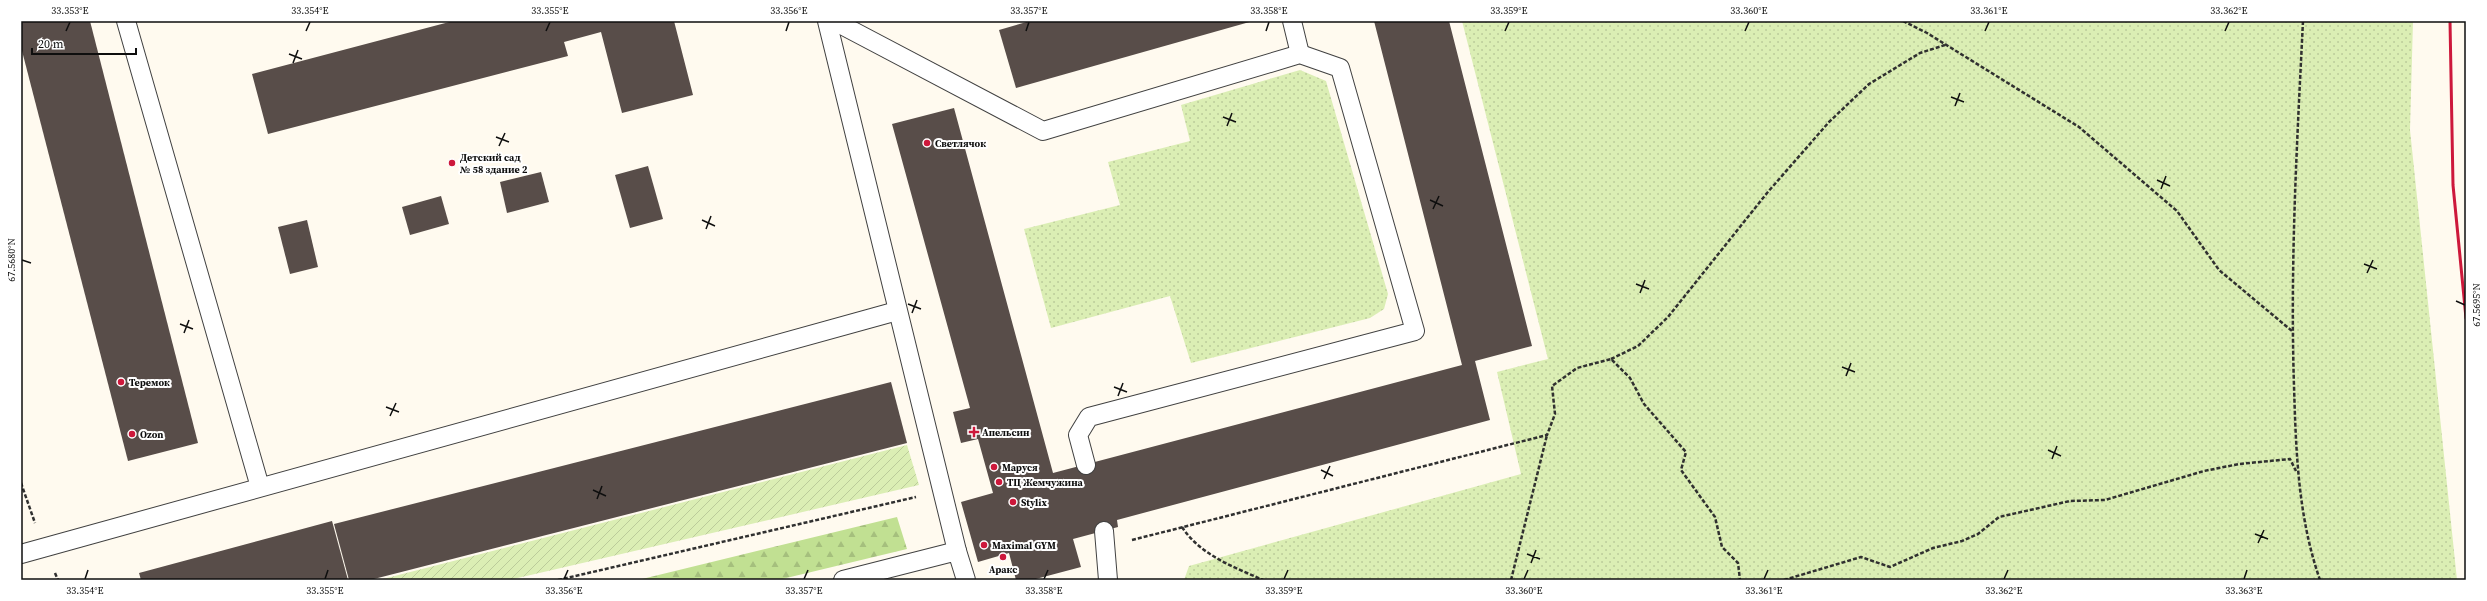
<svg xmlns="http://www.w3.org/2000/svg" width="2487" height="601" viewBox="0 0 2487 601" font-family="'Source Serif 4',serif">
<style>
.grass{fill:url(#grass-dots)}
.forest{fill:url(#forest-firs)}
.garden{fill:url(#garden-furrows)}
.building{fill:#584d49}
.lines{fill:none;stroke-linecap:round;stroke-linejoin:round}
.lane-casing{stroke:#414141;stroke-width:20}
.path{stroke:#303030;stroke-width:2.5;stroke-dasharray:4 2;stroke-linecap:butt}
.lane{stroke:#fff;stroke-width:18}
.rail{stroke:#cd183b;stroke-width:3}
.ticks{fill:none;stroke:#0e0e0e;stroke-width:1.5}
.poi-dot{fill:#cd183b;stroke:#fff;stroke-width:1.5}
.labels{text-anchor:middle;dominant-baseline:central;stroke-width:4;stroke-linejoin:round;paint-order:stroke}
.poi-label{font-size:10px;font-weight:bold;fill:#0e0e0e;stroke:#fff;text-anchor:start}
.neatline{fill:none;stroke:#0e0e0e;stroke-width:1.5}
.ticks-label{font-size:10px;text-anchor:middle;fill:#0e0e0e}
</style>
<defs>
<pattern id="grass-dots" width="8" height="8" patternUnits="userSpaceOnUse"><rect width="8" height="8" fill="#dbeeb4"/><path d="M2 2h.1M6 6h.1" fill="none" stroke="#bbcb9a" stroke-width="1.8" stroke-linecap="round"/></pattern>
<pattern id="forest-firs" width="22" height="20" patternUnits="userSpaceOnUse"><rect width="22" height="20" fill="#c1e092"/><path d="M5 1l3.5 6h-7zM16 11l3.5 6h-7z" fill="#a5bf7d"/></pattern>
<pattern id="garden-furrows" width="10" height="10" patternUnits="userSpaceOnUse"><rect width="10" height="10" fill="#dbeeb4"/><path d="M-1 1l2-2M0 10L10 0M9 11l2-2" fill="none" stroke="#bbcb9a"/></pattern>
</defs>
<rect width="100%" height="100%" fill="#fffaef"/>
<g class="grass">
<polygon points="1462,21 2413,21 2410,130 2457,580 1184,580 1189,566 1521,474 1497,372 1548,359"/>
<polygon points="1300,70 1326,81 1388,294 1384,309 1370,318 1191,363 1170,296 1051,328 1024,229 1120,205 1108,162 1190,141 1181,105"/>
</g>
<polygon class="forest" points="897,517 907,549 778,580 638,580"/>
<polygon class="garden" points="907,445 919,485 509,580 379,580"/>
<g class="building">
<polygon points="21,21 90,21 198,443 128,461 21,47"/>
<polygon points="453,21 674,21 693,95 622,113 601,32 564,42 568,56 268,134 252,74"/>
<polygon points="1030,21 1253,21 1016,88 999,30"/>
<polygon points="1374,21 1449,21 1532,346 1475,361 1490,420 1117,520 1118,527 1073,539 1081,567 1032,580 1016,580 1009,553 978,562 961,502 993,493 978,439 961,443 953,412 970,408 892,124 954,108 1053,473 1462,365"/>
<polygon points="648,166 663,219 630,228 615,175"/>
<polygon points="541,172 549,202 507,213 500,182"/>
<polygon points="441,196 449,224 410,235 402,207"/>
<polygon points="307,220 318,267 290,274 278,227"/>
<polygon points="891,382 907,443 370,580 349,580 334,524"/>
<polygon points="332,521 348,580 141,580 139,573"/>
</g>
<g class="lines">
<g class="lane-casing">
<g id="lane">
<polyline points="126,21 260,487"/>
<polyline points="827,21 957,551"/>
<polyline points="834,21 1043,131 1300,54 1340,68 1415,331 1089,417 1078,435 1086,465"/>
<polyline points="1292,21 1300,54"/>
<polyline points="1104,531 1108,580"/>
<polyline points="21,554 897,311"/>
<polyline points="843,580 957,551 966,580"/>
</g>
</g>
<g class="path">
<polyline points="1903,21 1927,33 2079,127 2177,211 2219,270 2292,331"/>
<path d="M2303,21C2297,142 2290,265 2294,386C2296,452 2298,517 2320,580"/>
<polyline points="1611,359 1638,346 1668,317 1767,193 1829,122 1869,84 1920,53 1945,45"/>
<polyline points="21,483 35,523"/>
<path d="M1182,527C1200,555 1234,567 1263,580"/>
<polyline points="1132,540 1547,435 1555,414 1552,386 1577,368 1611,359 1630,378 1644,404 1686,452 1681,470 1715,517 1722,547 1738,563 1740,580"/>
<polyline points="55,573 58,580"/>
<polyline points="558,580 916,497"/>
<polyline points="1511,580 1547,435"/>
<polyline points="1784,580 1861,557 1890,567 1933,548 1962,541 1978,534 1999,517 2070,501 2105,500 2204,471 2239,464 2290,459 2296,471"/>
</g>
<use href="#lane" class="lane"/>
<polyline class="rail" points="2450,21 2453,185 2466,318"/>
</g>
<path class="ticks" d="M66,31L70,22M306,31L310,22M546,31L550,22M786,31L789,22M1026,31L1029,22M1266,31L1269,22M1505,31L1509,22M1745,31L1749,22M1985,31L1989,22M2225,31L2229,22M289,54L302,59M293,63L298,50M1951,97L1964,102M1955,106L1960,93M1223,117L1236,122M1227,126L1232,113M496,137L509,142M499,146L505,133M2157,180L2170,186M2161,189L2166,176M1430,200L1443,206M1433,209L1439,196M702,220L715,226M706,229L711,216M22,260L31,263M2364,264L2377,269M2367,273L2373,260M1636,284L1649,289M1640,293L1645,280M2456,301L2465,305M908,304L921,309M912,313L917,300M180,324L193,329M184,333L189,320M1842,367L1855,372M1846,376L1851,363M1114,387L1127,392M1118,396L1123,383M386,407L399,412M390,416L396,403M2048,450L2061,456M2052,459L2057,446M1321,470L1333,476M1324,479L1330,466M593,490L606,496M597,499L602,486M2255,534L2268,539M2258,543L2264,530M1527,554L1540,559M1531,563L1536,550M85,579L88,570M325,579L328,570M564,579L568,570M804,579L808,570M1044,579L1048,570M1284,579L1288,570M1524,579L1528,570M1764,579L1768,570M2004,579L2008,570M2244,579L2247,570"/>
<g class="poi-dot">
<circle cx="927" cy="143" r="4"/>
<circle cx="452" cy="163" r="4"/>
<circle cx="121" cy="382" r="4"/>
<path d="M972 426h4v4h4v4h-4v4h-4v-4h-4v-4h4z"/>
<circle cx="132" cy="434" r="4"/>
<circle cx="994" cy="467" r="4"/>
<circle cx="999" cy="482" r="4"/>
<circle cx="1013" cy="502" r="4"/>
<circle cx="984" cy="545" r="4"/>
<circle cx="1003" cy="557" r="4"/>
</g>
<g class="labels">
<g class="poi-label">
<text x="935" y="143">Светлячок</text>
<text x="460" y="157">Детский сад<tspan x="460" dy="12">№ 58 здание 2</tspan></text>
<text x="129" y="382">Теремок</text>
<text x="982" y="432">Апельсин</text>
<text x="140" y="434">Ozon</text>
<text x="1002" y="467">Маруся</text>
<text x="1007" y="482">ТЦ Жемчужина</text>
<text x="1021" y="502">Stylix</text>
<text x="992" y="545">Maximal GYM</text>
<text x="1003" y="569" text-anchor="middle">Аракс</text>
</g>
</g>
<rect width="2487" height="601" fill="none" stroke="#ffffff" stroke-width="44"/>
<path d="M32 48v6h104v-6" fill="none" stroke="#0e0e0e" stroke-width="2"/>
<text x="38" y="48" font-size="12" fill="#0e0e0e" stroke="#ffffff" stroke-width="3" paint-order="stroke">20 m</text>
<rect x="22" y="22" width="2443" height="557" class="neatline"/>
<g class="ticks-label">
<text x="70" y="14">33.353°E</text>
<text x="310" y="14">33.354°E</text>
<text x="550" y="14">33.355°E</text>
<text x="789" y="14">33.356°E</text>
<text x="1029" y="14">33.357°E</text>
<text x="1269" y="14">33.358°E</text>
<text x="1509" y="14">33.359°E</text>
<text x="1749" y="14">33.360°E</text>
<text x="1989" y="14">33.361°E</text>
<text x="2229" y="14">33.362°E</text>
<text transform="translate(11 260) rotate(-90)" y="4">67.5680°N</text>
<text transform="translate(2476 305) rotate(-90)" y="4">67.5695°N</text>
<text x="85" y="594">33.354°E</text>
<text x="325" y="594">33.355°E</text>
<text x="564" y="594">33.356°E</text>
<text x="804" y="594">33.357°E</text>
<text x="1044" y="594">33.358°E</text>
<text x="1284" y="594">33.359°E</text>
<text x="1524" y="594">33.360°E</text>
<text x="1764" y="594">33.361°E</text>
<text x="2004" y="594">33.362°E</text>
<text x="2244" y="594">33.363°E</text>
</g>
</svg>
